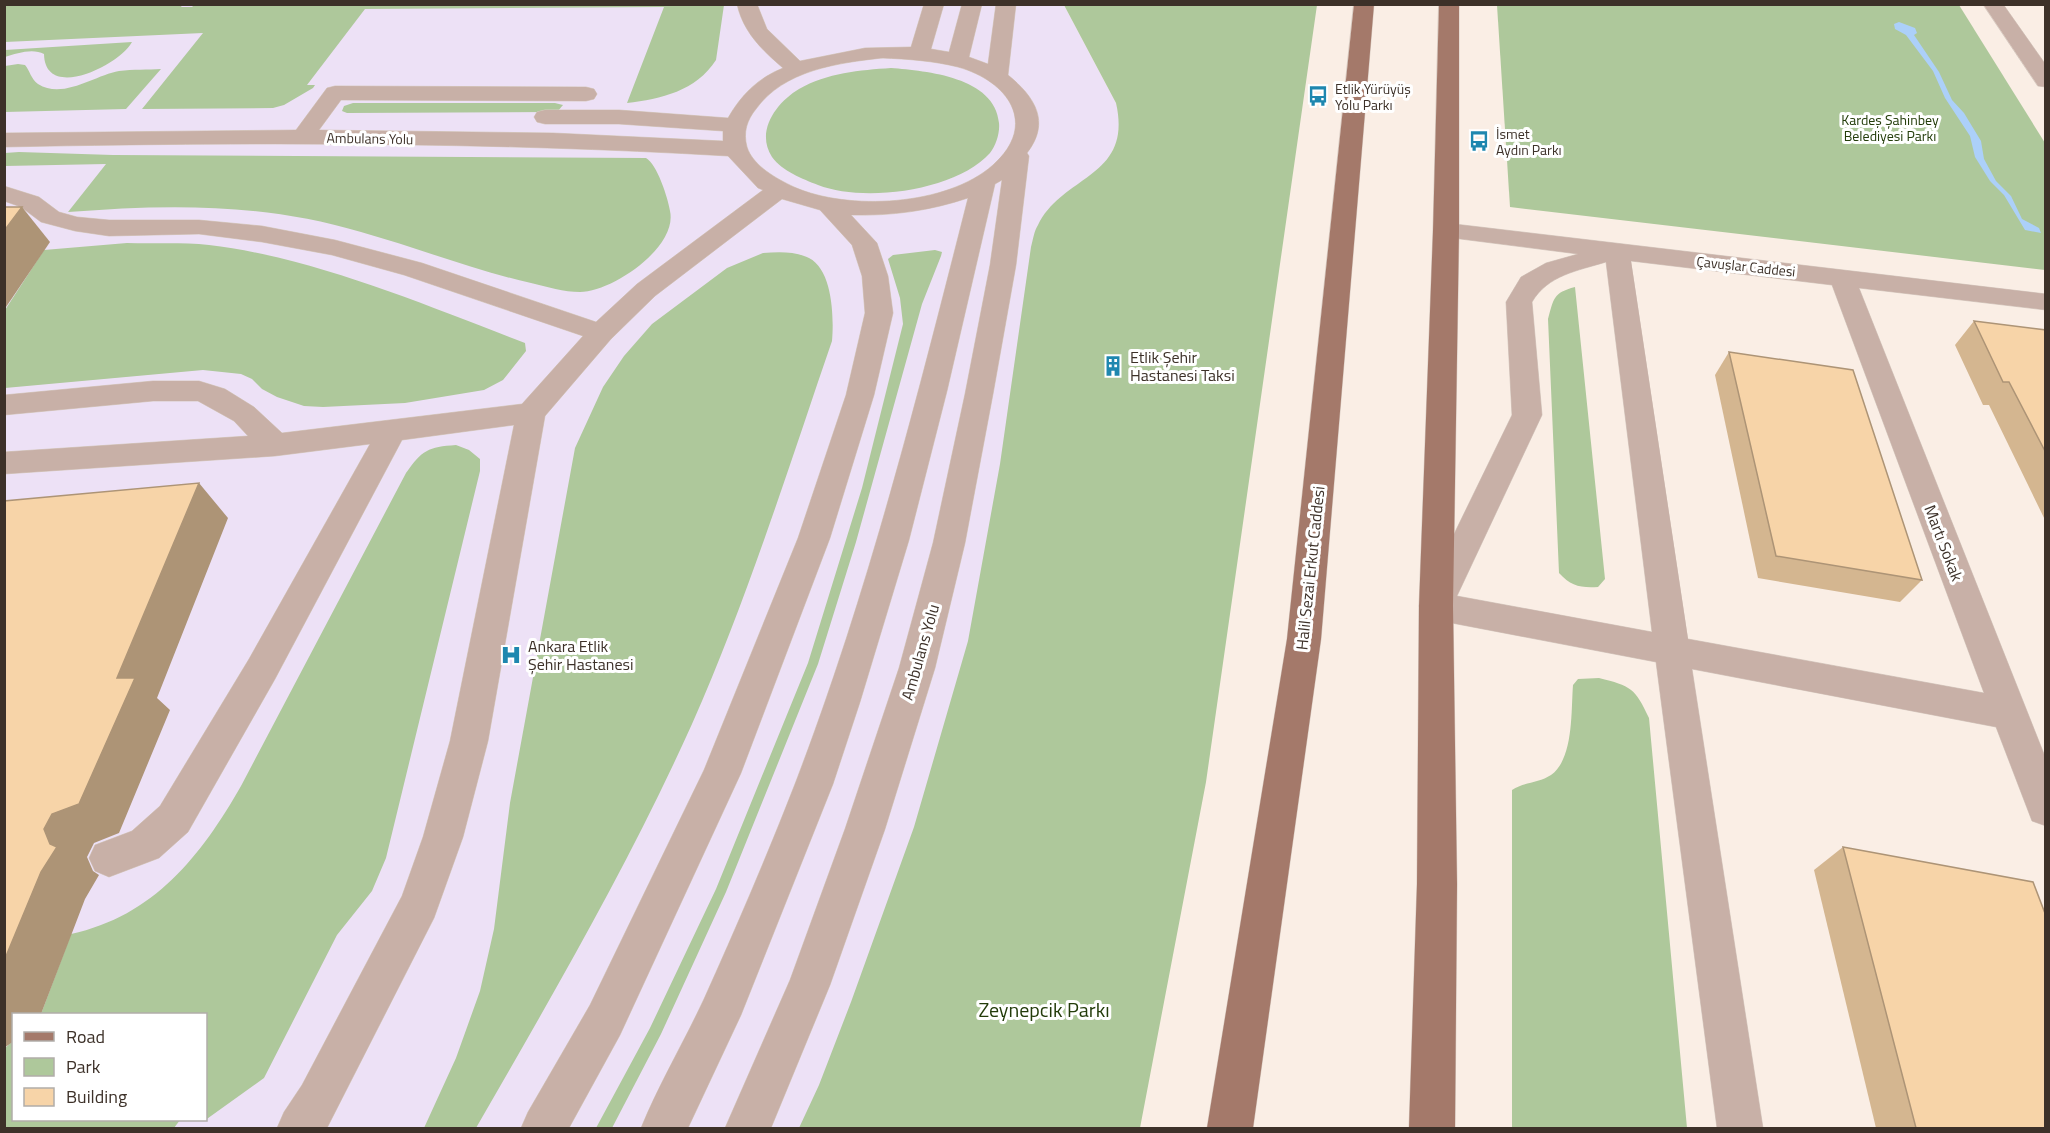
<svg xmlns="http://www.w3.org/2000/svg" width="2050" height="1133" viewBox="0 0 2050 1133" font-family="'Titillium Web',sans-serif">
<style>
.medical{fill:#ede1f6;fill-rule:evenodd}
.green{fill:#aec89b}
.water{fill:#acd0f9}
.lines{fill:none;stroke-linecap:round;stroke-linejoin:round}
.minor-casing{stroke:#d8ccc3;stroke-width:1}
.major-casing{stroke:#d8ccc3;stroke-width:1}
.minor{fill:#c8b0a7;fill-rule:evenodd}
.major{fill:#a4796a;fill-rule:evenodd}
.wall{fill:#d4b690}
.shaded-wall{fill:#ad9476}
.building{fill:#f7d4a8;stroke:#ad9476;stroke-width:1.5}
.labels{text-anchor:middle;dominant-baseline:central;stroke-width:6;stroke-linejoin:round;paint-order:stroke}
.far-poi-label{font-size:14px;fill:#3d3129;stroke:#fff;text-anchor:start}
.far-park-label{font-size:14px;fill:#233c0a;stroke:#fff}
.far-street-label{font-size:14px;fill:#3d3129;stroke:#fff}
.poi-label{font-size:16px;fill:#3d3129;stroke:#fff;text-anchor:start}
.street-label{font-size:16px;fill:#3d3129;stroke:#fff}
.near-park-label{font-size:20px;fill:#233c0a;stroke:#fff}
</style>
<rect width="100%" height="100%" fill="#faeee5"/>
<path class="medical" d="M5,5H1064L1116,103L1120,119L1117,141L1109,158L879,1128H5ZM14,1014H206V1120H14Z"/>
<g class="green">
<path d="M70,5L183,4L181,7H192L195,4L724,5L716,60C696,91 661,99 627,103L664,7L365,9L307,85H315L313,88L284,105L273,108L142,109L203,33L5,42V6Z"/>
<path d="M1064,5H1317L1206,782L1140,1128H799L819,1085L851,1002L914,827L968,641L1000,464L1031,247C1033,240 1034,231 1038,225C1063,174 1133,178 1116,103Z"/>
<polygon points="1497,5 1959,5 2045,143 2045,270 1510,207"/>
<path d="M132,42C120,65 45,102 44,54C33,48 17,53 5,57V50Z"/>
<path d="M18,64L25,65C30,71 31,79 38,84C63,100 95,75 119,71C133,69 148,70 161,69L126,109L5,112V66Z"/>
<path d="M891,68C927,71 995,77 999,123C1000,133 996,145 990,153C956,191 864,203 818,185C803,179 782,171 772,157C755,131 777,102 799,89C827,73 860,70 891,68Z"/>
<polygon points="353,103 555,103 563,105 558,111 550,112 347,113 342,111 344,106"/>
<path d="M19,152L113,155L646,158C657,164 668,198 670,211C678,247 612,292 580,292C564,292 547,287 531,283C473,270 418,248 361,232C262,203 170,204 68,212L106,164L5,166V153Z"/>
<path d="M127,243C154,244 182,242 209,245C313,257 428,306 525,343L526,351L503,380L484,390L405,403L323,407L304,406L277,397L262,389L252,379L241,374L203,370L5,388V310L44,250Z"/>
<polygon points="935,250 942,252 941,256 922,304 856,542 818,664 726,892 661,1034 612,1128 596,1128 650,1028 716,889 808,663 862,488 903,324 900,298 888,259 893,255"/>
<path d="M763,253C778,252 795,251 809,258C833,270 834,319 832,341C788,469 747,600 692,724C629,864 552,996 476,1128H424L456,1058L480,991L494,929L510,803L575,448L603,387L624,356L652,324L727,268Z"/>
<path d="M1575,287L1605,579L1598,587C1580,588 1571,586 1559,573L1548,319C1554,298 1553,293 1575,287Z"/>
<path d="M456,445L469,450L480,459V471L386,858L372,891L337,935L264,1078L204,1121L198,1120H206V1014H41L71,934C154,916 201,856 241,786L406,473C422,450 428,447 456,445Z"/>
<path d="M1599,678C1631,686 1635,688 1649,718L1687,1128H1512V790C1524,782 1539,783 1551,775C1574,759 1571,710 1573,685L1578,679Z"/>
<polygon points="13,1041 14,1120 180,1120 174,1128 5,1128 5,1048"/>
</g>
<polygon class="water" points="1899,22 1915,28 1917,33 1914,35 1939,72 1952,100 1964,113 1981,141 1984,159 1996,181 2011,196 2022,219 2039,228 2041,233 2025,230 2004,195 1990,181 1975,157 1970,136 1945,98 1933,71 1906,35 1895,29 1894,24"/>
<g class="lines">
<g class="minor-casing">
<g id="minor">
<path d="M737,4H757L767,29L800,61L865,48L911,47L924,4H944L931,49L949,52L962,4H982L969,57L988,64L996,4H1016L1008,75C1035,97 1051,122 1027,153L1029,156L1016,265L993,394L965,543L935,668L885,829L830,985L771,1128H725L790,980L845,829L899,668L933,543L965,394L990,265L1002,180L995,184L947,391L909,540L860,702L833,784L741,1015L688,1128H641C659,1084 684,1042 704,999C736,928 767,856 795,784C868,594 918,395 968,198C929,211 892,216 851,215L877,243L888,276L893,313L874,395L830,538L741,773L620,1035L569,1128H521L528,1112L590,1005L704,770L798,538L846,395L865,313L862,276L852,245L820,210L782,199L655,296L611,339L545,416L488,741L463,837L434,918L327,1128H277L284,1112L302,1085L402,896L423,837L450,741L514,425L402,440L275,679L188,832L159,858L109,877L95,871L89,858L95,845L132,831L160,806L249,659L370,444L275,456L4,474V452L248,436L234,421L198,401H153L4,415V395L153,381H199L225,389L254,407L282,433L522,404L583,336L404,275L332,255L262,242L199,234L109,236L75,231L41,222L21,207L4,201V186L39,197L59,212L77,217L109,220H199L262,226L335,240L422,263L596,322L637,284L763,190L758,188L728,156C487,142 246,142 4,147V133L296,130L327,88L335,86L586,87L594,89L597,94L594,99L586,101L341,100L319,130L553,133L723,141V131L619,124H545L537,122L534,117L537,112L545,110H619L728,118C741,95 758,78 783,68C762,50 743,32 737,4ZM882,58C908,59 934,61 958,67C1008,81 1039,124 993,165C947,206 848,211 794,187C777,179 753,166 747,147C743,132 747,120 756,109C784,70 838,63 882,58Z"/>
<polygon points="1983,4 2003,4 2046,65 2046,87 2038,86"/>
<path d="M1446,223L2046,294V310L1859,288L2046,759V826L2032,821L1996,727L1692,669L1763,1128H1717L1656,662L1436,620L1424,616L1419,606L1512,415L1506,302L1521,277L1546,263L1578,254L1437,236L1433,231L1437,226ZM1631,261L1832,285L1984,693L1688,639ZM1606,262L1652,632L1457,596L1542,415L1532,302C1548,275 1577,271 1606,262Z"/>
</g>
</g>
<g class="major-casing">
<g id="major">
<polygon points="1354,4 1374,4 1321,639 1253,1128 1207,1128 1287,639"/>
<polygon points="1439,4 1459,4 1459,231 1453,606 1457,884 1455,1128 1409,1128 1417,884 1419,606 1433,231"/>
</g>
</g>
<use href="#minor" class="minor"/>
<use href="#major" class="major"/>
</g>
<g class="wall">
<polygon points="1974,321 2046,330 2046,522 1989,405 1983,405 1955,345"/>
<polygon points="1729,352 1922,580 1900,602 1758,578 1715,375"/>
<polygon points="1843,847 2046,1128 1876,1128 1814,870"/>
</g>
<g class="shaded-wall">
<polygon points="22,207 50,242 4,310 4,231"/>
<polygon points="199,483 228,518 157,698 170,710 119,833 94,843 87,857 93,871 99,875 85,899 41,1014 14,1014 14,1041 4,1048 4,961 50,844 44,829 117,678"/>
</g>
<g class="building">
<polygon points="4,207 22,207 4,231"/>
<polygon points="1974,321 2046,330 2046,453 2009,382 2003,382"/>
<polygon points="1729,352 1853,370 1922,580 1776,556"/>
<polygon points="199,483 117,678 135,678 79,804 52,814 44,829 50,844 57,847 41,872 4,961 4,501"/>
<polygon points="1843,847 2033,882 2046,916 2046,1128 1916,1128"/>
</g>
<defs>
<g id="bus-bare" transform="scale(1.62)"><path d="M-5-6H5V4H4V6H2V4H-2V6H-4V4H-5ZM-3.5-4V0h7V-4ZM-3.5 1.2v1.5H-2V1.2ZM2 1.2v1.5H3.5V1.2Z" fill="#1e87af" stroke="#fff" stroke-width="2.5" paint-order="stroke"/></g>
<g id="building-bare" transform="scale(1.62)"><path d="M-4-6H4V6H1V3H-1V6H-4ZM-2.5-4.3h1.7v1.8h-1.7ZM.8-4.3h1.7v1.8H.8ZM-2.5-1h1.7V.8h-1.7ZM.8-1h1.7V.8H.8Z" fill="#1e87af" stroke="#fff" stroke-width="2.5" paint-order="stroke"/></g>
<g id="hospital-bare" transform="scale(1.62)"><path d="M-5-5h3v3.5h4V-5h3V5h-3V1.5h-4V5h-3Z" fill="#1e87af" stroke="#fff" stroke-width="2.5" paint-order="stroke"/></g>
</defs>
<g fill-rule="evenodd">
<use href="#bus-bare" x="1318" y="96"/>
<use href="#bus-bare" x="1479" y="141"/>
<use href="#building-bare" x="1113" y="366"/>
<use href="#hospital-bare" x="511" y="655"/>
</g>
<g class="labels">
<g class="far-poi-label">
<text x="1335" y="88">Etlik Yürüyüş<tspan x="1335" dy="16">Yolu Parkı</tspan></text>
<text x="1496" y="133">İsmet<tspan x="1496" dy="16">Aydın Parkı</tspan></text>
</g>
<g class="far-park-label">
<text x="1890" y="119">Kardeş Şahinbey<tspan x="1890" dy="16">Belediyesi Parkı</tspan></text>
</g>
<g class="far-street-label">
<text transform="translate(370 138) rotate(1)">Ambulans Yolu</text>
<text transform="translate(1746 266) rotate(6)">Çavuşlar Caddesi</text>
</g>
<g class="poi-label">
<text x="1130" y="357">Etlik Şehir<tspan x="1130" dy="18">Hastanesi Taksi</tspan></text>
<text x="528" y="646">Ankara Etlik<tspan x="528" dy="18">Şehir Hastanesi</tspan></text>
</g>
<g class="street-label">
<text transform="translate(1944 543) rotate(69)">Martı Sokak</text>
<text transform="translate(1310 568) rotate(-84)">Halil Sezai Erkut Caddesi</text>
<text transform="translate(920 652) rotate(-74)">Ambulans Yolu</text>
</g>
<g class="near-park-label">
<text x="1044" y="1009">Zeynepcik Parkı</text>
</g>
</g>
<rect width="2050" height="1133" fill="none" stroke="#3d3129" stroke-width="12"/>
<rect x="12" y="1013" width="195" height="108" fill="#ffffff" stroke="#b1ada9" stroke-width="1.5"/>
<rect x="24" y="1032" width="30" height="9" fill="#a4796a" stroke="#b1ada9" stroke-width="1.5"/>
<text x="66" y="1043" font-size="18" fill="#3d3129">Road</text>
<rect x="24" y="1058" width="30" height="18" fill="#aec89b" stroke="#b1ada9" stroke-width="1.5"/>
<text x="66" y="1073" font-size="18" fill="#3d3129">Park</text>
<rect x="24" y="1088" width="30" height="18" fill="#f7d4a8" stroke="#b1ada9" stroke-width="1.5"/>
<text x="66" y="1103" font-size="18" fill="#3d3129">Building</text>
</svg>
